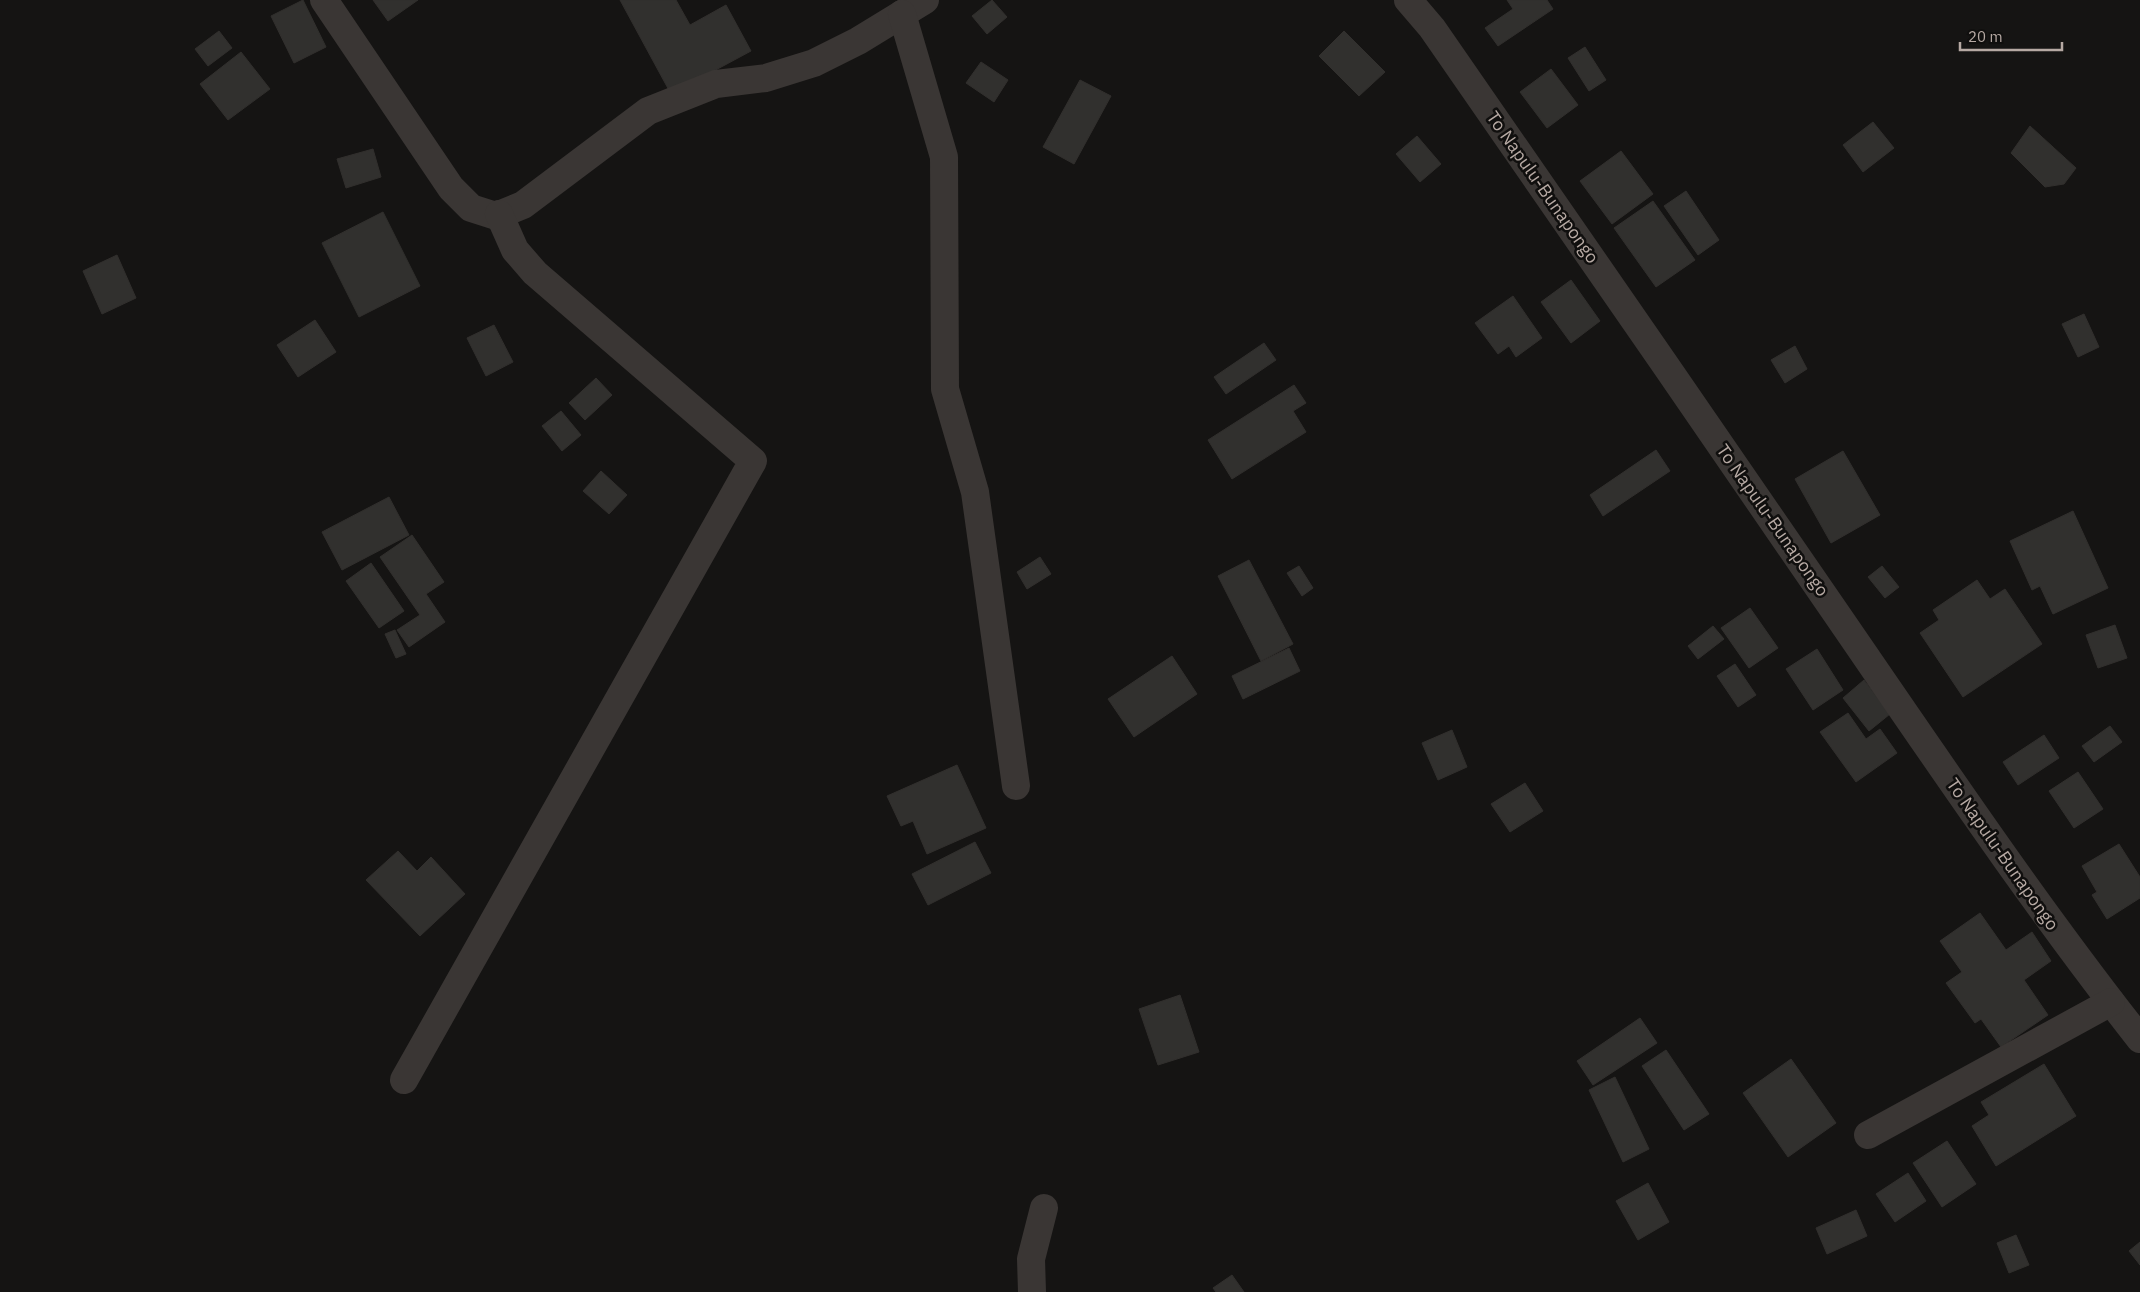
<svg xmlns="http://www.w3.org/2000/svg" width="2140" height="1292" viewBox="0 0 2140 1292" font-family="'IBM Plex Sans',sans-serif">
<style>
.building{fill:#31302e;stroke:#312f2d}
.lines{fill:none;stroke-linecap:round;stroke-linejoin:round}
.street{stroke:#3a3634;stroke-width:28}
.labels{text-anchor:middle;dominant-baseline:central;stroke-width:5;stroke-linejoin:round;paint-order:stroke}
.street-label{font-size:18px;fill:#b6a9a3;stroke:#100f0e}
</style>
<rect width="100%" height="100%" fill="#151413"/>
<g class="building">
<polygon points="303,0 326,47 294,63 271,16"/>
<polygon points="373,0 418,0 388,21"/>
<polygon points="620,0 676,0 690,25 726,5 751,51 671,94"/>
<polygon points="992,0 1007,17 987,34 972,16"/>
<polygon points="1507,0 1547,0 1553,9 1498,46 1485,28 1513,9"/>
<polygon points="219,31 232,48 208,66 195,49"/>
<polygon points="1344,31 1385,72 1359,96 1319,56"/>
<polygon points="1585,47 1606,80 1589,91 1568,58"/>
<polygon points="241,52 270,89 228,120 200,84"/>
<polygon points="981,62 1008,80 994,102 966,83"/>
<polygon points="1551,69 1578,105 1547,128 1520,92"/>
<polygon points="1080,80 1111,96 1074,164 1043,147"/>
<polygon points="1873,122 1894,148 1863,172 1843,145"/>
<polygon points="2030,126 2076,168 2064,184 2045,187 2011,153"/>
<polygon points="1417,136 1441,164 1420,182 1396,154"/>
<polygon points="373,149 381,177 346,188 337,159"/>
<polygon points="1621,151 1653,194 1612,224 1580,181"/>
<polygon points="1686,191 1719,240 1698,255 1664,206"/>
<polygon points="1653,201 1695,260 1656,287 1614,228"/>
<polygon points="383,212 420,286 359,317 322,243"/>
<polygon points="117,255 136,298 102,314 83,271"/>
<polygon points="1571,280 1600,321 1571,343 1541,302"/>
<polygon points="1513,296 1542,338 1516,357 1509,346 1498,354 1475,323"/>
<polygon points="2084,314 2099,347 2078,357 2062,324"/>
<polygon points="315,320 336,352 298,377 277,345"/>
<polygon points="494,325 513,362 486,376 467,338"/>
<polygon points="1264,343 1276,360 1226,394 1214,377"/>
<polygon points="1795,346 1807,369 1785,383 1771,360"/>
<polygon points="596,378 612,395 585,420 569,403"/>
<polygon points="1294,385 1306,403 1293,411 1306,432 1232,479 1208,440"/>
<polygon points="561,411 581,435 562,451 542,426"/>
<polygon points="1656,450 1670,471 1603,516 1590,495"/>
<polygon points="1843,451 1880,515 1831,543 1795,479"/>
<polygon points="601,471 627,495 609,514 583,491"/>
<polygon points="389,497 409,535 342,570 322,532"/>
<polygon points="2073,511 2108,588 2053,614 2040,586 2032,590 2010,541"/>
<polygon points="412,535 444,582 426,594 445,622 409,647 397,630 420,615 380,557"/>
<polygon points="1040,557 1051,574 1027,589 1017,572"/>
<polygon points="1249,560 1293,644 1261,661 1218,576"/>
<polygon points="371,563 404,611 379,628 346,581"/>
<polygon points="1299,566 1313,588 1302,596 1287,573"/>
<polygon points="1882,566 1899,587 1885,598 1868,577"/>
<polygon points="1977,580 1990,599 2005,589 2042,644 1963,697 1920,633 1939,620 1933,610"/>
<polygon points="1750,608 1778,648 1749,668 1721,628"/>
<polygon points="2115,625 2127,658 2098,668 2086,635"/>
<polygon points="1713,626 1724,639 1698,659 1688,646"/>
<polygon points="395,630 406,654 396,658 385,634"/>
<polygon points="1289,648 1300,671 1243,699 1232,676"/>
<polygon points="1817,649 1843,690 1813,710 1786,669"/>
<polygon points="1172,656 1197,694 1134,737 1108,699"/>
<polygon points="1735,664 1756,695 1738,707 1717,676"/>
<polygon points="1864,680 1890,714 1869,731 1843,698"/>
<polygon points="1848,713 1866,739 1880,729 1897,753 1856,782 1820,732"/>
<polygon points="2110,726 2122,742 2094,762 2082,746"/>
<polygon points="1452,730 1467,767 1438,780 1422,743"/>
<polygon points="2044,735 2059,758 2018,785 2003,762"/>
<polygon points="957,765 986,828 927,854 913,821 901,826 887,796"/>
<polygon points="2078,772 2103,809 2074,828 2049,791"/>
<polygon points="1525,783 1543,811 1510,832 1491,804"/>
<polygon points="975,842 991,873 928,905 912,874"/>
<polygon points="2119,844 2140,877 2140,898 2107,919 2092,895 2097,892 2082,866"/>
<polygon points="398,851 417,871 431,857 465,894 420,936 366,880"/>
<polygon points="1980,913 2006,950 2032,932 2051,961 2024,980 2048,1015 2001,1047 1981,1019 1975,1023 1946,983 1962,972 1940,941"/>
<polygon points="1180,995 1199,1052 1158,1065 1139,1009"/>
<polygon points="1640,1018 1657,1043 1593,1085 1577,1061"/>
<polygon points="1666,1050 1709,1114 1684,1130 1642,1066"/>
<polygon points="1791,1059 1836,1123 1788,1157 1743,1093"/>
<polygon points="2044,1064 2076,1116 1996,1166 1972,1126 1989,1115 1981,1102"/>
<polygon points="1615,1077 1649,1149 1623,1162 1589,1090"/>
<polygon points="1947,1141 1976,1184 1942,1207 1913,1163"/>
<polygon points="1908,1173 1926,1201 1895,1222 1876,1194"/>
<polygon points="1648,1183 1669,1222 1638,1240 1616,1201"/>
<polygon points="1856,1210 1867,1236 1827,1254 1816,1228"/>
<polygon points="2016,1235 2029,1265 2009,1273 1997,1243"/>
<polygon points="2140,1242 2140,1265 2129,1251"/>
<polygon points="1232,1275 1244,1292 1216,1292 1213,1288"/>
</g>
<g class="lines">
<g class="street">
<polyline points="324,0 451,188 471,208 496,216 523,205 648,111 716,84 766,78 814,63 858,41 925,0"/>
<path d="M1408,0L1432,28C1564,218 1696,409 1827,600C1929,748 2029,898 2140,1039"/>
<polyline points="902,14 944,157 945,389 975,492 1016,786"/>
<polyline points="404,1080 753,461 535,273 515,250 499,214"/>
<polyline points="1868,1135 2111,1002"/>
<polyline points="1032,1292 1031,1259 1044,1208"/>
</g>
</g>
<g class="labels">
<g class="street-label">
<text transform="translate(1543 187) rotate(55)">To Napulu-Bunapongo</text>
<text transform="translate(1773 520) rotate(55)">To Napulu-Bunapongo</text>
<text transform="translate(2003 854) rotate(55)">To Napulu-Bunapongo</text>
</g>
</g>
<path d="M1960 42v8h102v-8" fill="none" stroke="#b6a9a3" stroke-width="2.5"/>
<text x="1968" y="42" font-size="15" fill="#b6a9a3" stroke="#100f0e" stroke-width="4" paint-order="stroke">20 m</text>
</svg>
